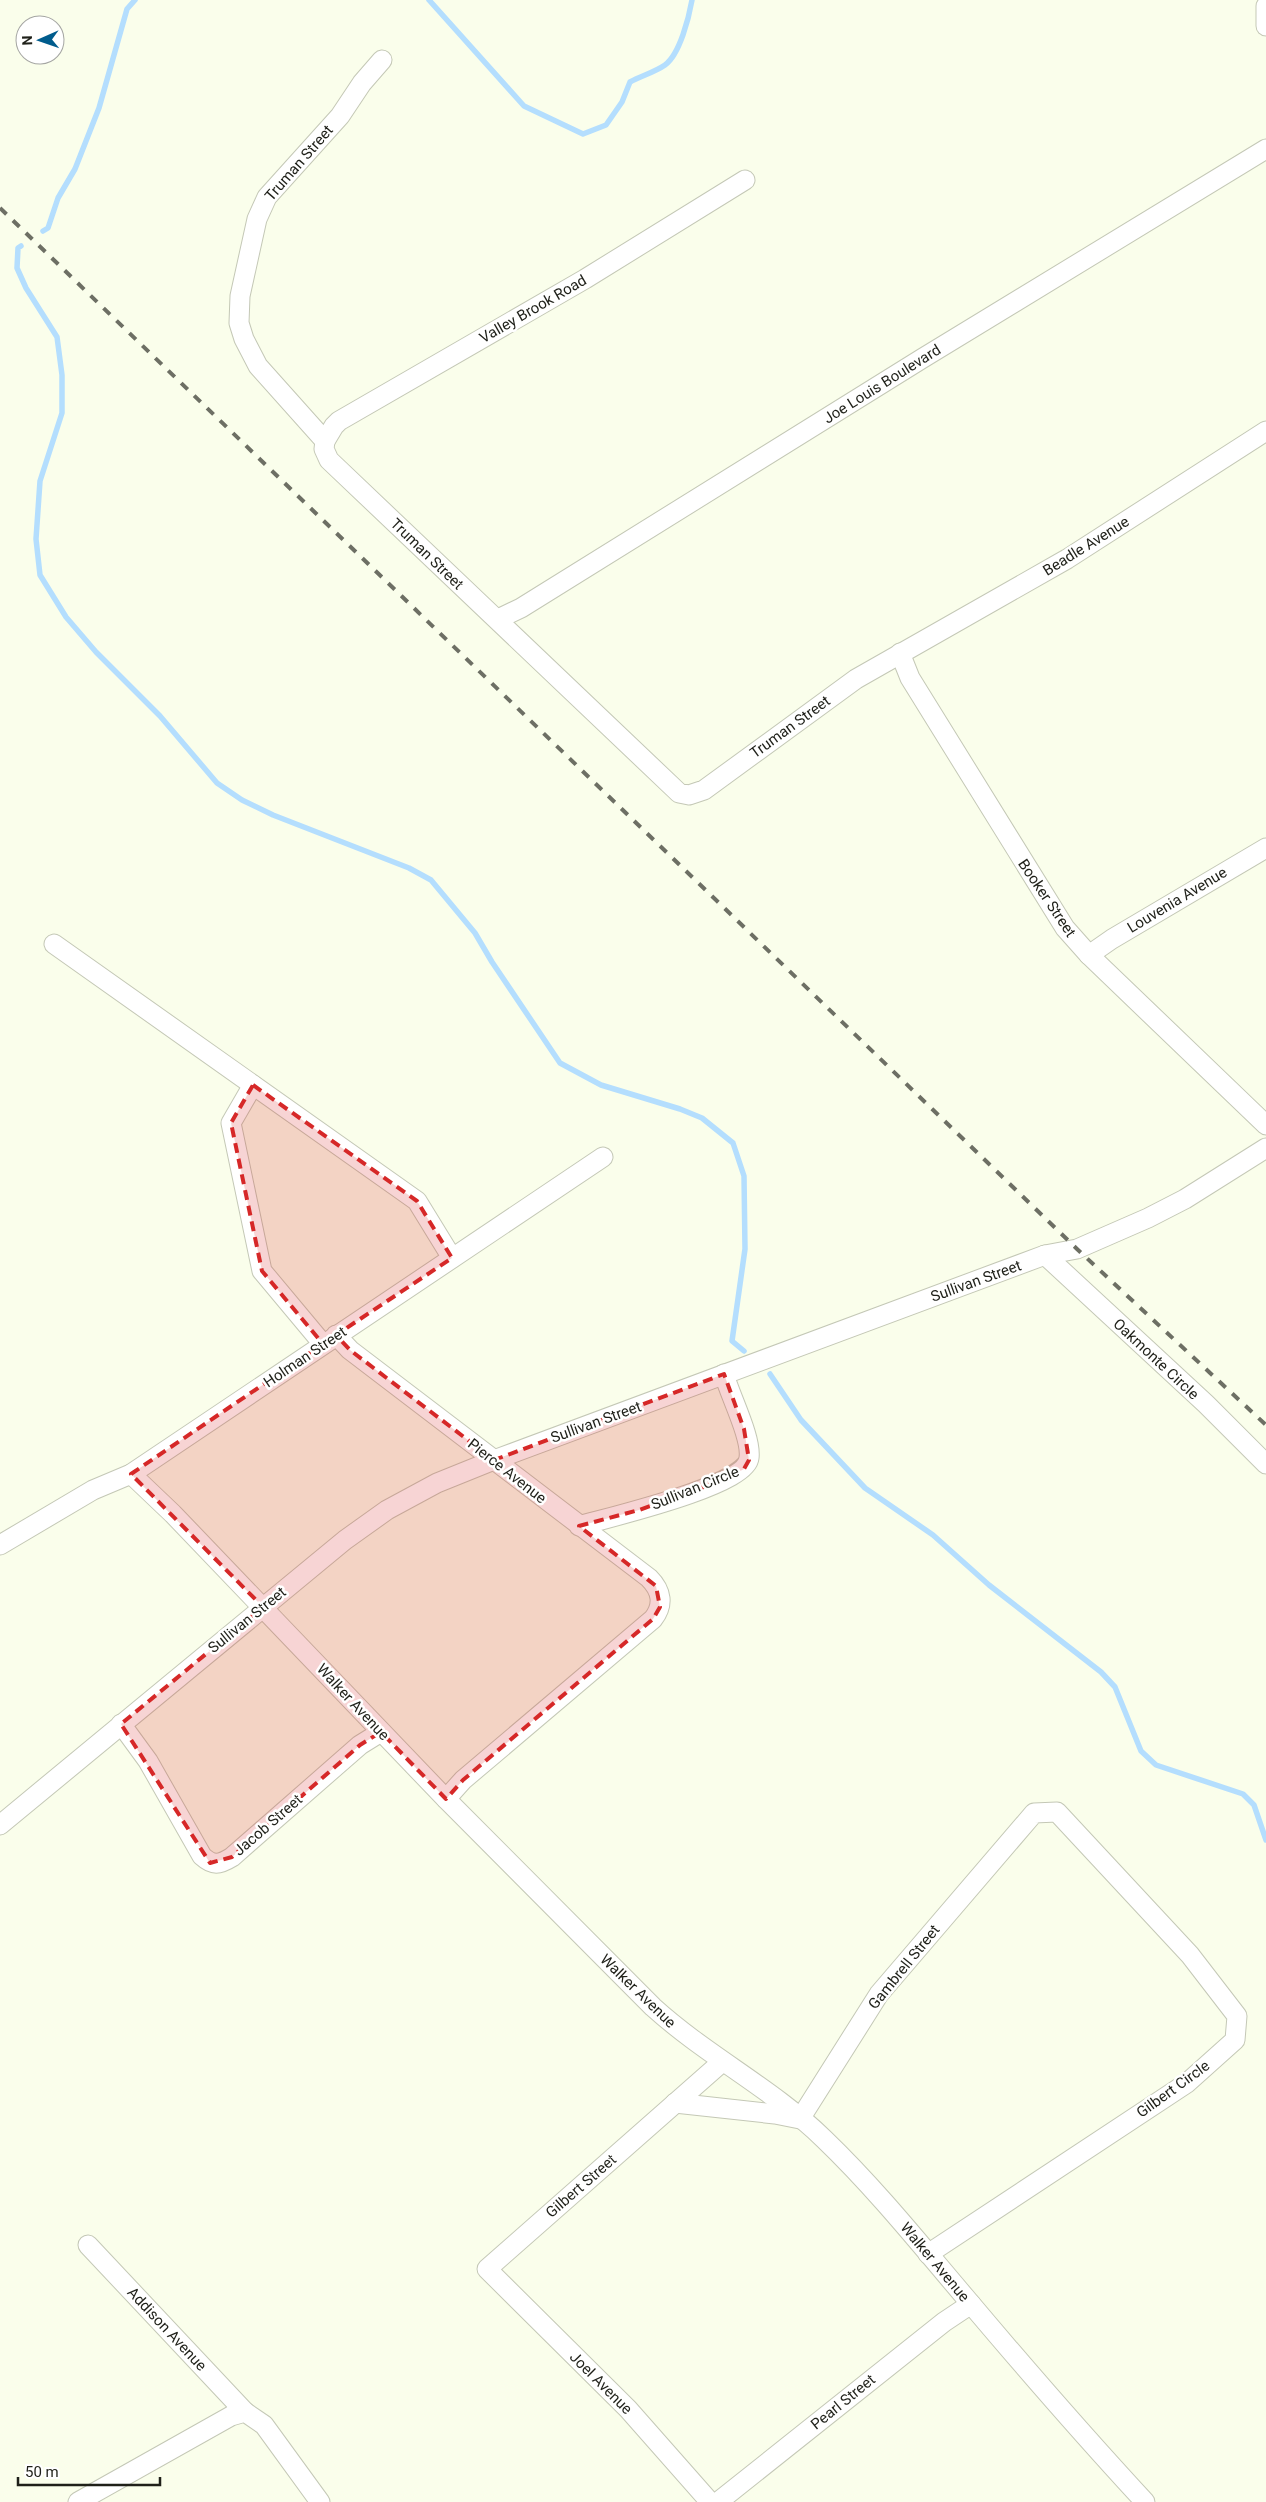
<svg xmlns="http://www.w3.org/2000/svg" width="1266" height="2502" viewBox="0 0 1266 2502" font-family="Roboto,sans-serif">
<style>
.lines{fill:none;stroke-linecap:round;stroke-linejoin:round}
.stream{stroke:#b4defe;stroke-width:5.5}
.minor-casing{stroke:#c4c8b6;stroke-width:21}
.minor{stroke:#fff;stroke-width:19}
.rail{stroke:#6d6f64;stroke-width:4;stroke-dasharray:9 9;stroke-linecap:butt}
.marked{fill:#d62828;fill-opacity:0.2;stroke:#d62828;stroke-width:4;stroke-dasharray:10 6;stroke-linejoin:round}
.labels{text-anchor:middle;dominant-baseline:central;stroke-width:5;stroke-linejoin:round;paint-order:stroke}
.street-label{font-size:15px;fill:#1f2019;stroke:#fff}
</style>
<rect width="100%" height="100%" fill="#fafeeb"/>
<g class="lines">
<g class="stream">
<path d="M429,0L524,106L583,134L606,125L622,102L630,82C641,76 655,72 665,65C680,54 689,17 692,0"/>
<polyline points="43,231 48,228 58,198 75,169 99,108 127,9 135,0"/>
<polyline points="21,246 18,248 17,268 26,288 57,337 62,375 62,413 40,481 36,539 40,575 66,617 96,652 160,716 217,783 242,800 273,815 409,868 431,880 475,933 492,962 560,1063 601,1085 680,1109 702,1118 733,1143 744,1176 745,1249 732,1341 744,1351"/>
<polyline points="770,1374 801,1420 865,1488 933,1535 989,1585 1101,1672 1115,1687 1141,1751 1156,1765 1243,1794 1254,1805 1266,1840"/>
</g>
<g class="minor-casing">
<g id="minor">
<polyline points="1266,6 1266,26"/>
<polyline points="382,60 362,83 340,116 267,197 257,219 240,296 239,323 244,339 258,366 325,441 324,449 329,460 679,793 689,795 704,790 856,679 1067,559 1266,431"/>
<polyline points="325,441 334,426 339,421 585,279 745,180"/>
<polyline points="498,619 521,608 923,358 1266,149"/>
<polyline points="900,653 910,678 1065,928 1089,955 1266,1125"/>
<polyline points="54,944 417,1201 452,1258"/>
<polyline points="1089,955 1112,939 1266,848"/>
<polyline points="253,1085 231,1123 262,1271 323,1344"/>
<polyline points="1045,1255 1206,1404 1266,1464"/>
<path d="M336,1335L350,1350L649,1578C662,1591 664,1605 653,1619L463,1780L446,1799"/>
<path d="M131,1474L173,1514L446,1799L653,2007C707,2056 773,2089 824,2139C875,2188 920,2244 965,2297C1024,2367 1083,2435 1145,2502"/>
<path d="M579,1526C606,1518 746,1486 749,1458C752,1438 730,1396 724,1374"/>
<polyline points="0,1545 93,1490 131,1474 603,1157"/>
<path d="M121,1724L148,1761L202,1856C213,1866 219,1865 232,1857L360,1745L381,1732"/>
<polyline points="0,1825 345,1540 387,1510 437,1483 494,1460 1045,1255 1077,1249 1148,1218 1185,1199 1266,1148"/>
<polyline points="675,2103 775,2114 800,2119 879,1994 1034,1813 1057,1812 1190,1955 1237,2016 1235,2040 1187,2083 928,2254"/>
<polyline points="88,2245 245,2412"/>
<polyline points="78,2502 231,2416 245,2412 264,2425 320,2502"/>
<polyline points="710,2502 628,2409 487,2269 722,2062"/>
<polyline points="718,2502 944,2322 971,2304"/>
</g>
</g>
<use href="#minor" class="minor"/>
<polyline class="rail" points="0,208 1077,1249 1266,1425"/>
</g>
<path class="marked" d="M253,1085L417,1201L452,1258L336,1335L350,1350L494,1460L724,1374L744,1429L749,1460L744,1469L726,1479L639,1510L579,1526L656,1586L660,1607L653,1619L463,1780L446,1799L381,1732L360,1745L232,1857L210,1863L121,1724L263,1607L131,1474L323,1344L262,1271L231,1123Z"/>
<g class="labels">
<g class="street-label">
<text transform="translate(299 163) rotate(-49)">Truman Street</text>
<text transform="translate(533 309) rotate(-30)">Valley Brook Road</text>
<text transform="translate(882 384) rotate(-32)">Joe Louis Boulevard</text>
<text transform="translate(1086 546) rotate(-32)">Beadle Avenue</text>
<text transform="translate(427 554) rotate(44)">Truman Street</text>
<text transform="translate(790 727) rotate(-36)">Truman Street</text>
<text transform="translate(1047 898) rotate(56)">Booker Street</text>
<text transform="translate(1177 900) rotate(-31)">Louvenia Avenue</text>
<text transform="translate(976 1281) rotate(-20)">Sullivan Street</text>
<text transform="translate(305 1357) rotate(-34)">Holman Street</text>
<text transform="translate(1156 1359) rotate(43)">Oakmonte Circle</text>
<text transform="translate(596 1422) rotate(-20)">Sullivan Street</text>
<text transform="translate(507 1471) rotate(38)">Pierce Avenue</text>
<text transform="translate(695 1488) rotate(-22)">Sullivan Circle</text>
<text transform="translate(247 1620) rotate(-39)">Sullivan Street</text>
<text transform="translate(353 1702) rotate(47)">Walker Avenue</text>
<text transform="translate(268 1825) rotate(-41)">Jacob Street</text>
<text transform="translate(904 1967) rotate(-51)">Gambrell Street</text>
<text transform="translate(638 1991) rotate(44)">Walker Avenue</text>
<text transform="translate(1173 2089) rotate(-36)">Gilbert Circle</text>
<text transform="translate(581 2186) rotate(-41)">Gilbert Street</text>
<text transform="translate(935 2262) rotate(50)">Walker Avenue</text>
<text transform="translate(167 2329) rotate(47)">Addison Avenue</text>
<text transform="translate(601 2383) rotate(45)">Joel Avenue</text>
<text transform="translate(843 2402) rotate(-39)">Pearl Street</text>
</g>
</g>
<g transform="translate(40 40) rotate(268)"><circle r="24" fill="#ffffff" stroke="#a5a6a3"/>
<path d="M0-4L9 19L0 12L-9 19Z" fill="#005c8d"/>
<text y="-8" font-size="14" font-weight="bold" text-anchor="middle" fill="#1f2019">N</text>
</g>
<path d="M18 2477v8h142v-8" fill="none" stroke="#1f2019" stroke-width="2.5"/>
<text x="25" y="2477" font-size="15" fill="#1f2019" stroke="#ffffff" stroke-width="4" paint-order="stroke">50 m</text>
</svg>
